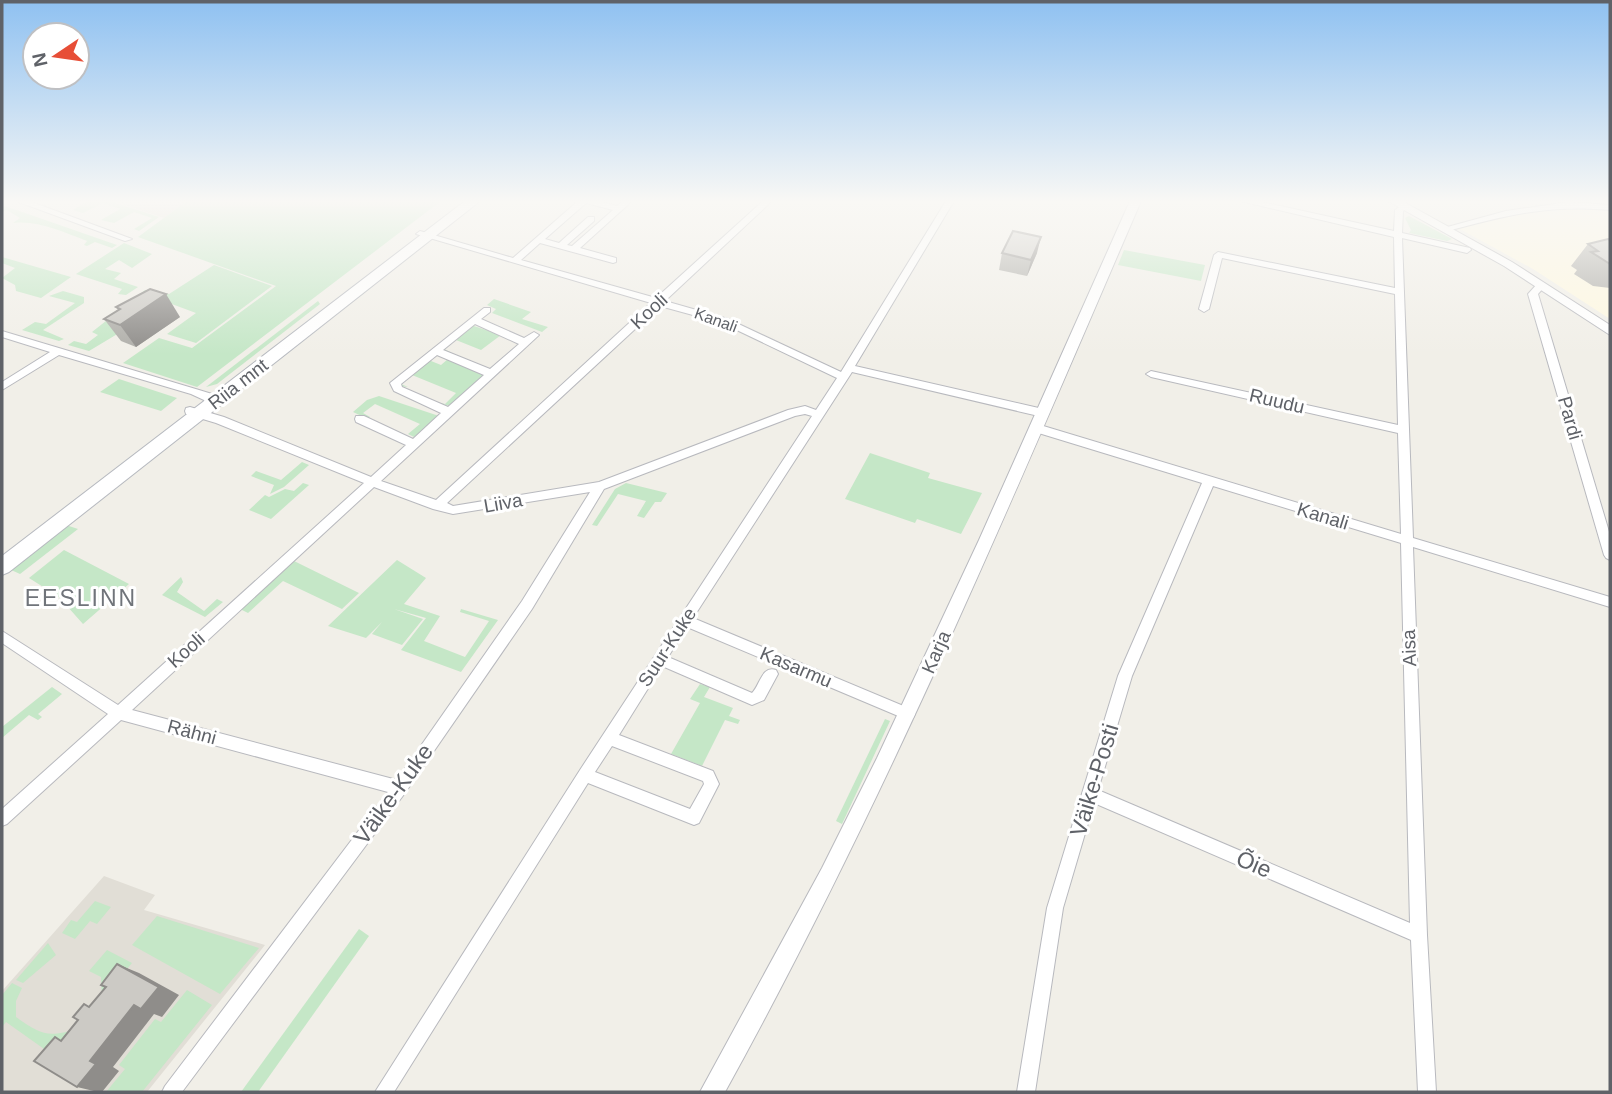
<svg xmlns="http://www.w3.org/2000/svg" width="1612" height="1094" viewBox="0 0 1612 1094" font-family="Arial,sans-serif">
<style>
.commercial{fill:#fef8e0}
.education{fill:#e1ded6}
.green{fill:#c5e7c7}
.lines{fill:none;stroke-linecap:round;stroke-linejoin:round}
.minor-casing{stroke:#b8b9be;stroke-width:2}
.tertiary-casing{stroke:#b8b9be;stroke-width:2}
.secondary-casing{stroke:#b6b9bf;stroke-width:2}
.minor{fill:#fff;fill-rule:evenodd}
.tertiary{fill:#fff;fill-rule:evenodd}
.secondary{fill:#fff;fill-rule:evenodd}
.wall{fill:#afaea9}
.shaded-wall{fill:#8f8d8a}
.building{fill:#cccac5;stroke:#8f8d8a;stroke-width:2}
.labels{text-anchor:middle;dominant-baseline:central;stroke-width:6;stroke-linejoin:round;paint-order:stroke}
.far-street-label{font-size:16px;fill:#5f6268;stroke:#fff}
.street-label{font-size:19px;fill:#5f6268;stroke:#fff}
.quarter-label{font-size:23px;letter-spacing:2px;fill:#70747a;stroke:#fff}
.near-street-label{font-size:23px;fill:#5f6268;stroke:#fff}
</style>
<rect width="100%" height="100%" fill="#f1efe8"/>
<polygon class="commercial" points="1551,207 1610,211 1610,319 1533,269 1458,228"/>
<g class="education">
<polygon points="113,201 187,201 164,218"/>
<polygon points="104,876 155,895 144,910 265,945 147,1092 2,1092 2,991"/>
</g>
<g class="green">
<polygon points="87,201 110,201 159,217 139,231 134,229 152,218 134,212 114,223 101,220 120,209 103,203 83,213 73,210"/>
<polygon points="187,201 441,201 197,387 123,363 159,338 192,348 276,286 138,237"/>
<path d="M2,205L117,245L112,248L95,242L87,246L84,245L87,241C63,232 38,220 13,223L20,218L7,210L2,212Z"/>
<polygon points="1409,216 1452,239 1447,241 1409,233 1411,230 1405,218"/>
<polygon points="124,243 152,254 132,268 119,260 105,269 121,273 114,279 138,287 126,295 118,294 122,289 76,274"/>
<polygon points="1124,250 1205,265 1201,281 1118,265"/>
<polygon points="2,257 71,277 41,298 16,291 15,285 2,278 15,268 2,263"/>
<polygon points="214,265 272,286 196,343 167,334 196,313 169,303 89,351 68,345 74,341 86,344 98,335 92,332 145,290 169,294"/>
<polygon points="63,291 84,297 84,303 43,330 64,339 59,341 22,330 35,322 46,324 75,303 49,296"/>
<polygon points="494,299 531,312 522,319 548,327 542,332 492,313 496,309 487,305"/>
<polygon points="318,301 320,304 217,384 206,387"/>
<polygon points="471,325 501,335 481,350 456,340 444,349 452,353 442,351 440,347"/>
<polygon points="426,359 441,365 448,359 485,376 450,406 432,401 445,404 456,393 412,375 401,384 408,387 400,386 399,381"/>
<polygon points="119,379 177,398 161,411 100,392"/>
<polygon points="379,396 439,416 414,437 408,434 420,424 375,404 363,413 370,417 368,419 353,412 367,400"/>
<polygon points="870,453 930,473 928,478 982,493 961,534 917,519 915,523 845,499"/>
<polygon points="302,462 309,465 284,487 270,494 274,485 251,476 256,471 281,480"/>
<polygon points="303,483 309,485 271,519 249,510 265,495 269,497 285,489 294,491"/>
<polygon points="626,483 667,493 661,502 655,502 644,518 637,516 646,501 618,494 597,526 592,525 615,489"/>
<polygon points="66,525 78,529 20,574 9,569"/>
<polygon points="64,550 129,584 83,624 59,597 29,578"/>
<polygon points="292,560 359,593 342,609 283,581 248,613 240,609"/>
<polygon points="397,560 426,578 404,604 440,616 424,641 465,657 489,621 460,612 461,609 498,620 461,672 401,650 426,618 394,609 423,619 402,645 372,634 382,622 366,638 328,626"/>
<polygon points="181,577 183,582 177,592 204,611 217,599 223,602 205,617 162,595"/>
<polygon points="700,684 710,687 704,697 733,708 729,716 740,720 738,724 725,720 702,766 671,754 700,703 690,699"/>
<polygon points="52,687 62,694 38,714 42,717 38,720 29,715 2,738 2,727"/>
<polygon points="885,719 890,721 842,824 836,821"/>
<polygon points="95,901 111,907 97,924 90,921 75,939 62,933 71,920 77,922"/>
<polygon points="157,916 259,948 220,994 132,945"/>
<polygon points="359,929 369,936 258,1092 241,1092"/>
<polygon points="48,943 56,955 23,983 16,980"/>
<polygon points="107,950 132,963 102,999 101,977 89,971"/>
<path d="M12,983L22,988L16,1001V1017C43,1036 47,1037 79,1029L54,1056L6,1022L2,1027V995Z"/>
<polygon points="187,990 212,1005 142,1092 106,1092 125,1069 119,1065 155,1019 161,1022"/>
</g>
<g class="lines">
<g class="minor-casing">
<g id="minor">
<polygon points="16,201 29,201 132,239 125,241"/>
<path d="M578,201H598L617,206L623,201H632L580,248L616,258V262L613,263L540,243L521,260L656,298L763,201H772L665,301L728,319L841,372L946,201H954L855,366L1043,409L1048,413L1047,416L1043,417L852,372L693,618L913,710L915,714L913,718L908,720L903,718L687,627L668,657L752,693C760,685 762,665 776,670L778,674L764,700L752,705L662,666L619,735L713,771L719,784L699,823L694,825L588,783L394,1092H375L580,770L812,416L805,414L795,416L604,489L532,609L405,793L182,1092H162L165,1086L388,792L121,720L7,824L2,826V809L108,714L2,643V631L118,705L364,483L216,423L186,414L185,411L186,408L190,407L224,417L371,477L406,445L356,422L355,419L356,416H364L413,439L441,413L394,391L390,383L484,308H490V312L481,319L524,338L534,332L539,335L381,481L436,500L651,303L416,234L420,231L513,258ZM586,203L613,210L572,246L567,245L594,221V217H588L559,243L545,239ZM660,306L722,323L837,378L816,410L805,406L788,410L599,482L453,506L447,503ZM475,324L519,344L490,369L443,350ZM437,355L484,375L448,407L402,387L401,384ZM374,487L433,509L453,514L590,492L522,601L397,780L132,710ZM612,746L703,781L704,784L690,809L595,772Z"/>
<path d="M1240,201H1257L1394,231L1395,210L1404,204L1408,207L1403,211L1402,233L1470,248L1471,250L1467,253L1402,238L1413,538L1610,597V607L1413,547L1427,935L1436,1092H1418L1411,940L1094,803L1063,908L1035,1092H1017L1047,908L1118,676L1202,483L1032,431L1031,428L1032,425H1040L1401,534L1398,433L1151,377L1146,374L1151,371L1398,425L1395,294L1222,258L1209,309L1204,312L1199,309L1214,255L1218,252L1395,288L1394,237ZM1213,486L1401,543L1410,923L1098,790L1132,676Z"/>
<path d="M1568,202L1610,205V210C1548,204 1503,216 1444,232L1440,229L1506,211Z"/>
<polygon points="1541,282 1546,285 1538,294 1610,535 1610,560 1606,558 1604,555 1528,294 1538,283"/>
<polygon points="2,331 199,390 212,394 218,405 217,408 209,408 204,400 191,394 59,355 2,390 2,382 50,352 2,337"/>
</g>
</g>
<g class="tertiary-casing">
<g id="tertiary">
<path d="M1130,201H1141C1011,503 884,804 725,1092H700L822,868L877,758L979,540Z"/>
<polygon points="1388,201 1402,201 1512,262 1610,325 1610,335 1504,266"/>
</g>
</g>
<g class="secondary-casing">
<polygon id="secondary" points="465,201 480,201 9,572 2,575 2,556"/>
</g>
<use href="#minor" class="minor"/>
<use href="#tertiary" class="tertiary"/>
<use href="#secondary" class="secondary"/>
</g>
<g class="wall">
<polygon points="1610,240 1610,288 1593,286 1574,274 1577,270 1571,266 1588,244"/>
<polygon points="1002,253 1037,253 1027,276 999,270"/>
<polygon points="116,307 180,317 136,347 121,341 104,319 118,310"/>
</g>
<g class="shaded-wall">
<polygon points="1041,237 1037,253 1027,276 1031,260"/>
<polygon points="166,294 180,317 136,347 120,325"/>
<polygon points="117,964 139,973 179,995 162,1017 154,1014 113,1067 119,1071 102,1092 98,1092 77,1087 90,1061"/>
</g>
<g class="building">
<polygon points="1013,231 1041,237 1031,260 1002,253"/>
<polygon points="1608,239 1610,240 1610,264 1591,252 1598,251 1588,244"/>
<polygon points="150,289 166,294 120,325 104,319 120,309 116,307"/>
<polygon points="117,964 159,987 141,1009 134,1005 90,1061 96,1064 77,1087 34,1061 55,1037 61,1041 78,1020 73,1017 84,1004 89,1007 106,987 101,985"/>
</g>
<linearGradient id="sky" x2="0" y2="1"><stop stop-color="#8fc1f1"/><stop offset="0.57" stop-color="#f9f8f5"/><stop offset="1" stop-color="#f9f8f5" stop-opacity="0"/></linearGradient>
<rect width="1612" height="354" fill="url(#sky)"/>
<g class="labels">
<g class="far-street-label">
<text transform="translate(716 320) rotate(20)">Kanali</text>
</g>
<g class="street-label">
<text transform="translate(649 311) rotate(-43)">Kooli</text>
<text transform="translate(238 384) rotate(-38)">Riia mnt</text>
<text transform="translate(1277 401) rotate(13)">Ruudu</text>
<text transform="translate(1570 418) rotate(74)">Pardi</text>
<text transform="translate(503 503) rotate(-10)">Liiva</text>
<text transform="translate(1323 516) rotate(17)">Kanali</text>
<text transform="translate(667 647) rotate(-57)">Suur-Kuke</text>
<text transform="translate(1409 648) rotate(-92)">Aisa</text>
<text transform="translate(186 650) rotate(-42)">Kooli</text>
<text transform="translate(936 652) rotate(-66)">Karja</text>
<text transform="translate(796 667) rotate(23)">Kasarmu</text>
<text transform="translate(192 732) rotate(15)">Rähni</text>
</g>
<g class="quarter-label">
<text x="81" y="598">EESLINN</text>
</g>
<g class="near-street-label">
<text transform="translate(1094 780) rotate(-73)">Väike-Posti</text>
<text transform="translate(393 794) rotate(-54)">Väike-Kuke</text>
<text transform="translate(1254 864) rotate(23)">Õie</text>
</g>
</g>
<rect width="1612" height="1094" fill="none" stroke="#5f6268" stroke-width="7"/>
<g transform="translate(56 56) rotate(257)"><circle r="33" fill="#ffffff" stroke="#bfc0c3" stroke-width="2"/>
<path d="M0-5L12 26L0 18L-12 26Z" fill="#e74e37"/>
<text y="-10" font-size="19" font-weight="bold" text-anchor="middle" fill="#5f6268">N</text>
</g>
</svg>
